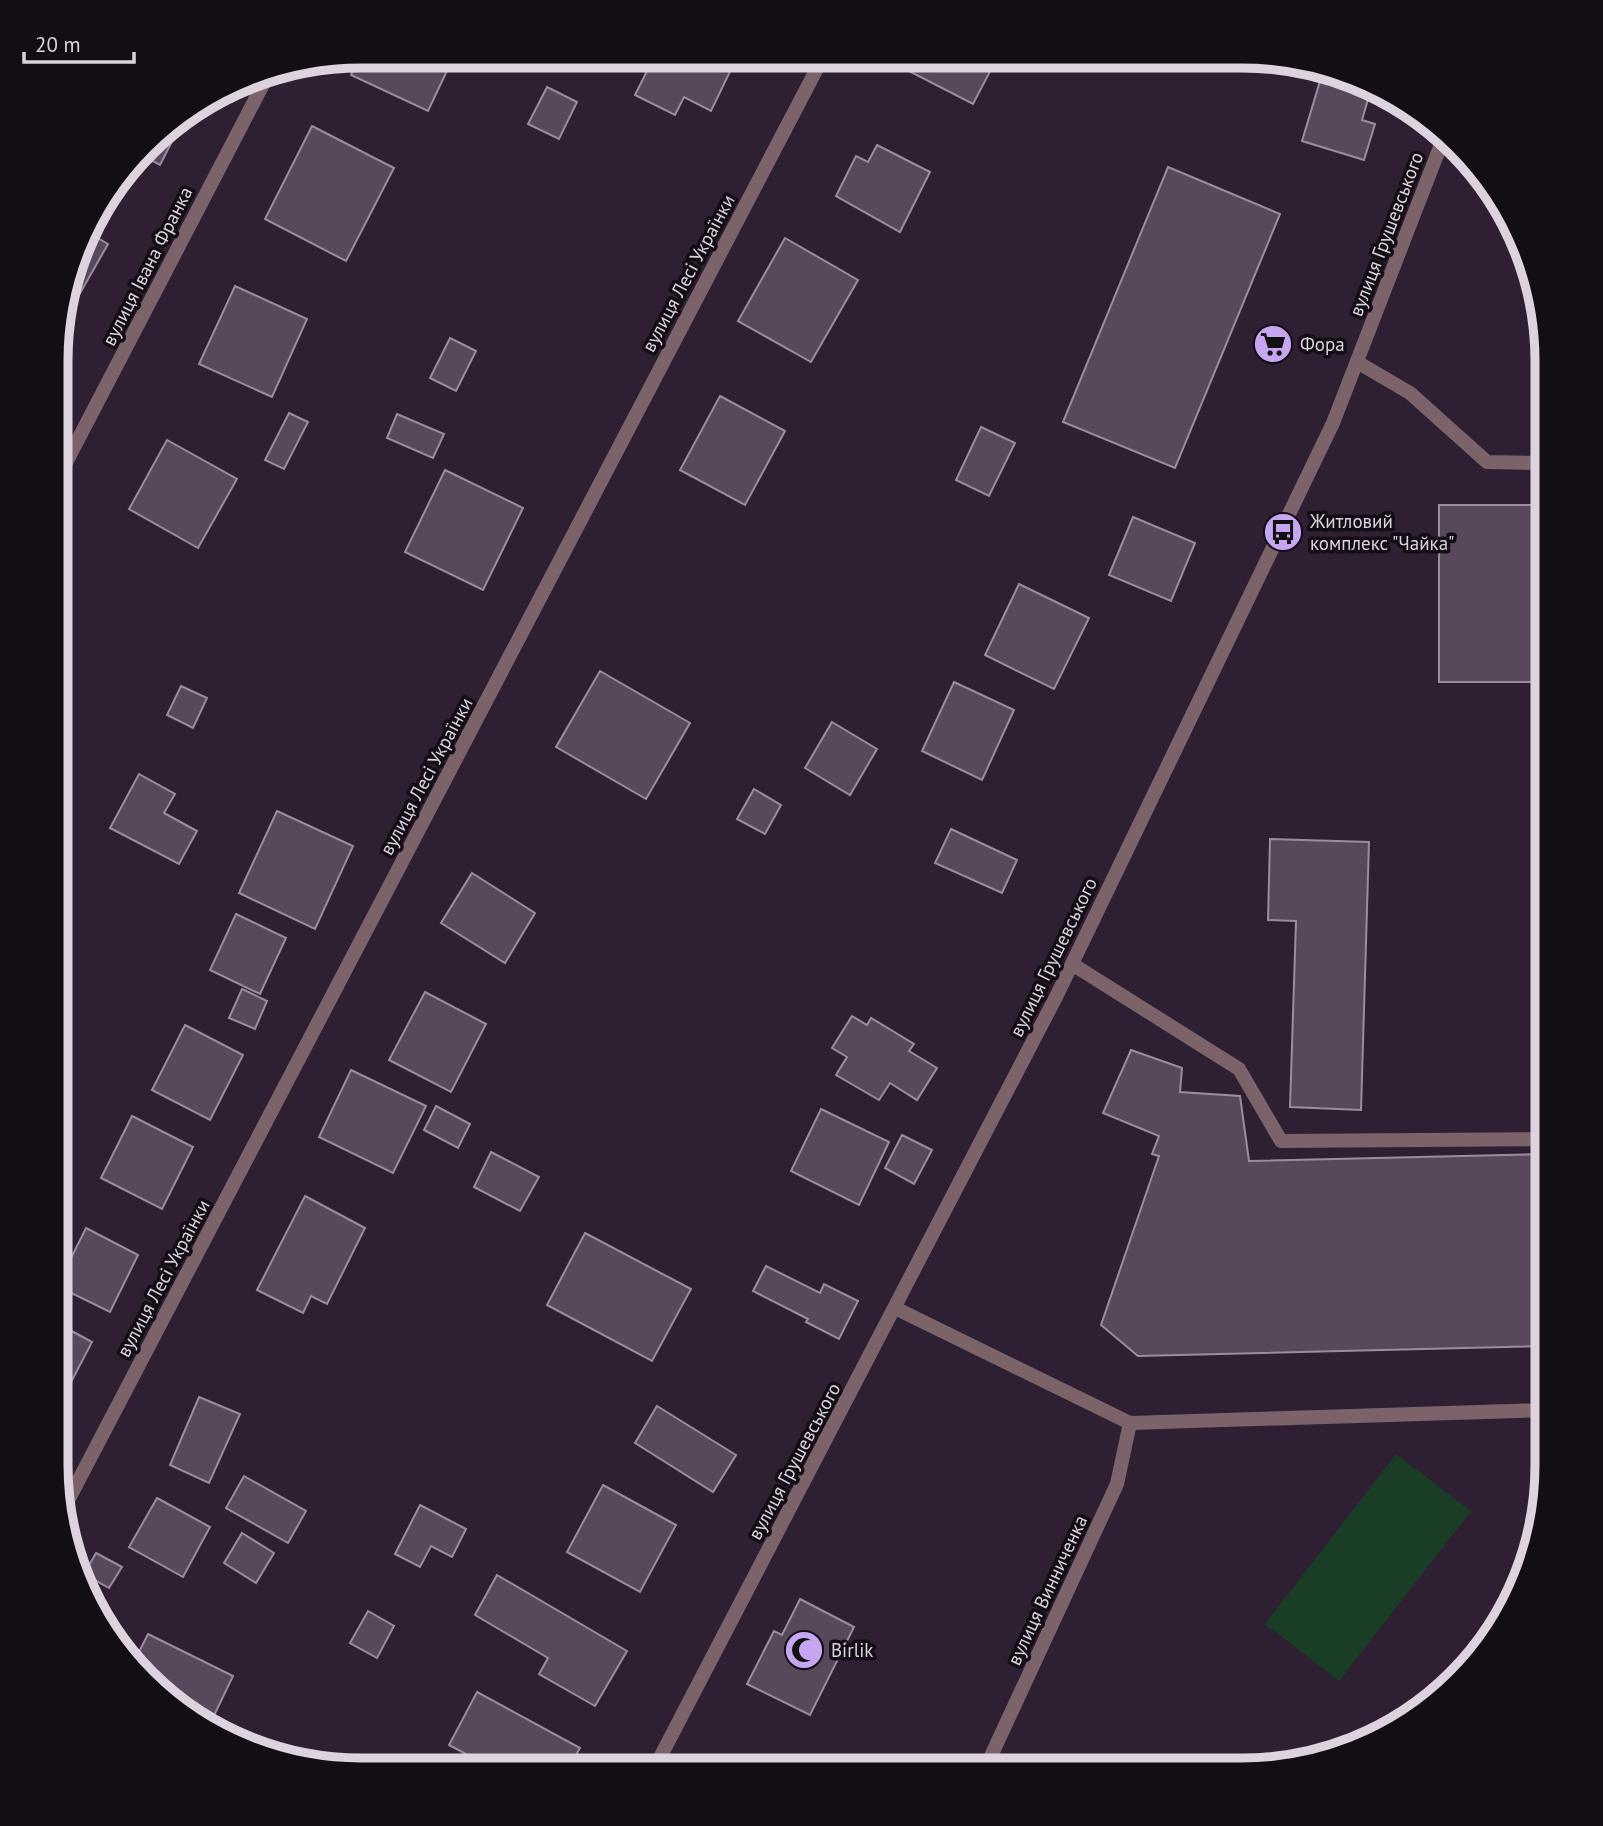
<svg xmlns="http://www.w3.org/2000/svg" width="1603" height="1826" viewBox="0 0 1603 1826" font-family="'PT Sans',sans-serif">
<style>
.green{fill:#1a3d25}
.building{fill:#57485c;stroke:#9c8ba1;stroke-width:2}
.lines{fill:none;stroke-linecap:round;stroke-linejoin:round}
.service{stroke:#7c6369;stroke-width:14}
.minor{stroke:#7c6369;stroke-width:14}
.tertiary{stroke:#7c6369;stroke-width:14}
.labels{text-anchor:middle;dominant-baseline:central;stroke-width:7;stroke-linejoin:round;paint-order:stroke}
.street-label{font-size:19px;fill:#dcd3df;stroke:#130d15}
.poi-label{font-size:19px;fill:#dcd3df;stroke:#130d15;text-anchor:start}
.rim{fill:none;stroke:#dcd3df;stroke-width:9}
</style>
<rect width="100%" height="100%" fill="#2e2032"/>
<polygon class="green" points="1396,1454 1471,1511 1339,1681 1265,1624"/>
<g class="building">
<polygon points="360,56 454,56 428,111 351,75"/>
<polygon points="654,57 737,57 711,111 684,97 675,115 635,95"/>
<polygon points="911,58 997,58 973,104 905,69"/>
<polygon points="1320,81 1369,96 1362,120 1375,124 1364,160 1302,141"/>
<polygon points="547,87 577,102 559,139 528,124"/>
<polygon points="184,118 160,165 141,155 160,132"/>
<polygon points="312,126 394,168 346,261 265,219"/>
<polygon points="877,145 930,172 900,232 836,196 856,156 868,162"/>
<polygon points="1168,167 1280,214 1175,468 1063,422"/>
<polygon points="89,233 108,244 78,297 69,292"/>
<polygon points="785,238 858,280 811,362 738,321"/>
<polygon points="235,286 307,319 272,397 199,364"/>
<polygon points="450,338 476,351 456,391 430,378"/>
<polygon points="720,396 785,431 745,505 680,470"/>
<polygon points="289,413 308,422 284,469 265,460"/>
<polygon points="397,414 444,434 433,458 387,438"/>
<polygon points="981,427 1015,443 989,496 956,480"/>
<polygon points="167,440 237,479 198,548 129,509"/>
<polygon points="445,470 523,508 483,590 405,552"/>
<rect x="1439" y="505" width="107" height="177"/>
<polygon points="1133,517 1195,543 1171,601 1109,575"/>
<polygon points="1019,584 1089,618 1054,689 985,655"/>
<polygon points="600,671 690,723 646,799 556,747"/>
<polygon points="954,682 1014,710 982,780 922,751"/>
<polygon points="181,686 207,698 193,728 167,715"/>
<polygon points="832,722 877,749 850,795 805,768"/>
<polygon points="139,774 175,794 164,813 197,831 179,864 110,828"/>
<polygon points="754,789 781,805 765,834 737,819"/>
<polygon points="277,811 353,846 315,929 239,893"/>
<polygon points="951,829 1017,860 1002,893 935,863"/>
<polygon points="1270,839 1369,842 1361,1110 1290,1107 1296,921 1268,920"/>
<polygon points="472,873 535,913 505,963 441,923"/>
<polygon points="236,914 286,938 260,994 210,970"/>
<polygon points="242,989 267,1001 255,1029 229,1018"/>
<polygon points="425,992 486,1024 451,1092 389,1060"/>
<polygon points="852,1016 867,1025 871,1018 914,1044 909,1051 937,1068 917,1100 890,1083 879,1100 836,1075 847,1057 832,1048"/>
<polygon points="185,1025 243,1055 210,1120 152,1090"/>
<polygon points="1131,1050 1182,1068 1180,1092 1240,1096 1249,1161 1546,1154 1546,1346 1138,1356 1101,1325 1159,1156 1152,1154 1159,1136 1103,1113"/>
<polygon points="351,1070 426,1106 393,1173 319,1137"/>
<polygon points="436,1106 470,1124 458,1148 424,1130"/>
<polygon points="821,1109 889,1142 859,1205 791,1171"/>
<polygon points="132,1116 193,1147 162,1209 101,1178"/>
<polygon points="902,1135 932,1150 914,1184 885,1168"/>
<polygon points="491,1152 539,1177 520,1211 474,1187"/>
<polygon points="305,1196 365,1228 327,1304 311,1296 303,1313 257,1290"/>
<polygon points="86,1228 138,1255 110,1312 57,1286"/>
<polygon points="585,1233 691,1289 652,1361 547,1305"/>
<polygon points="766,1266 820,1293 824,1284 858,1301 839,1339 806,1322 808,1319 753,1291"/>
<polygon points="57,1323 92,1342 57,1409"/>
<polygon points="199,1397 240,1414 209,1483 170,1465"/>
<polygon points="657,1406 736,1455 713,1492 635,1443"/>
<polygon points="244,1476 306,1511 288,1543 226,1508"/>
<polygon points="603,1485 676,1525 640,1592 567,1552"/>
<polygon points="157,1498 210,1527 183,1577 129,1547"/>
<polygon points="420,1505 466,1529 452,1557 431,1546 420,1567 395,1554"/>
<polygon points="242,1533 274,1553 256,1583 224,1563"/>
<polygon points="96,1553 122,1567 109,1588 84,1574"/>
<polygon points="497,1575 627,1651 595,1706 539,1674 548,1658 475,1615"/>
<polygon points="800,1599 854,1627 810,1715 747,1684 774,1631 782,1635"/>
<polygon points="368,1611 394,1626 377,1658 350,1643"/>
<polygon points="148,1634 233,1676 208,1728 135,1660"/>
<polygon points="477,1692 580,1748 568,1769 494,1769 449,1745"/>
</g>
<g class="lines">
<g class="service">
<polyline points="1357,362 1410,393 1487,462 1546,463"/>
<polyline points="1072,964 1239,1069 1281,1141 1546,1139"/>
</g>
<g class="minor">
<polyline points="58,478 270,71"/>
<polyline points="895,1308 1130,1423 1546,1410"/>
<polyline points="62,1512 823,57"/>
<polyline points="985,1769 1117,1484 1130,1423"/>
</g>
<polyline class="tertiary" points="654,1769 1057,995 1333,423 1442,142"/>
</g>
<defs>
<g id="supermarket-disc" transform="scale(2.0125)"><circle r="9.5" fill="#c6a6f0" stroke="#130d15"/><path d="M-6-5.5h2.5l.6 2H6L4.5 2H-2.5L-4.4-4H-6ZM-1.5 3.2a1.3 1.3 0 1 0 .1 0ZM3 3.2a1.3 1.3 0 1 0 .1 0Z" fill="#111"/></g>
<g id="bus-disc" transform="scale(2.0125)"><circle r="9.5" fill="#c6a6f0" stroke="#130d15"/><path d="M-5-6H5V4H4V6H2V4H-2V6H-4V4H-5ZM-3.5-4V0h7V-4ZM-3.5 1.2v1.5H-2V1.2ZM2 1.2v1.5H3.5V1.2Z" fill="#111"/></g>
<g id="mosque-disc" transform="scale(2.0125)"><circle r="9.5" fill="#c6a6f0" stroke="#130d15"/><path d="M3.5-4.9A6 6 0 1 0 3.5 4.9A5 5 0 1 1 3.5-4.9Z" fill="#111"/></g>
</defs>
<g fill-rule="evenodd">
<use href="#supermarket-disc" x="1273" y="344"/>
<use href="#bus-disc" x="1283" y="532"/>
<use href="#mosque-disc" x="804" y="1650"/>
</g>
<g class="labels">
<g class="street-label">
<text transform="translate(1386 234) rotate(-69)">вулиця Грушевського</text>
<text transform="translate(147 266) rotate(-63)">вулиця Івана Франка</text>
<text transform="translate(688 273) rotate(-62)">вулиця Лесі Українки</text>
<text transform="translate(426 776) rotate(-62)">вулиця Лесі Українки</text>
<text transform="translate(1053 957) rotate(-64)">вулиця Грушевського</text>
<text transform="translate(163 1278) rotate(-62)">вулиця Лесі Українки</text>
<text transform="translate(794 1461) rotate(-62)">вулиця Грушевського</text>
<text transform="translate(1047 1590) rotate(-65)">вулиця Винниченка</text>
</g>
<g class="poi-label">
<text x="1300" y="344">Фора</text>
<text x="1310" y="521">Житловий<tspan x="1310" dy="22">комплекс "Чайка"</tspan></text>
<text x="831" y="1650">Birlik</text>
</g>
</g>
<path d="M0 0H1603V1826H0ZM361 68H1242A293 293 0 0 1 1535 361V1465A293 293 0 0 1 1242 1758H361A293 293 0 0 1 68 1465V361A293 293 0 0 1 361 68Z" fill="#130d15" fill-rule="evenodd"/>
<path class="rim" d="M361 68H1242A293 293 0 0 1 1535 361V1465A293 293 0 0 1 1242 1758H361A293 293 0 0 1 68 1465V361A293 293 0 0 1 361 68Z"/>
<path d="M24 52v10h110v-10" fill="none" stroke="#dcd3df" stroke-width="3.5"/>
<text x="35" y="52" font-size="21" fill="#dcd3df" stroke="#130d15" stroke-width="5" paint-order="stroke">20 m</text>
</svg>
